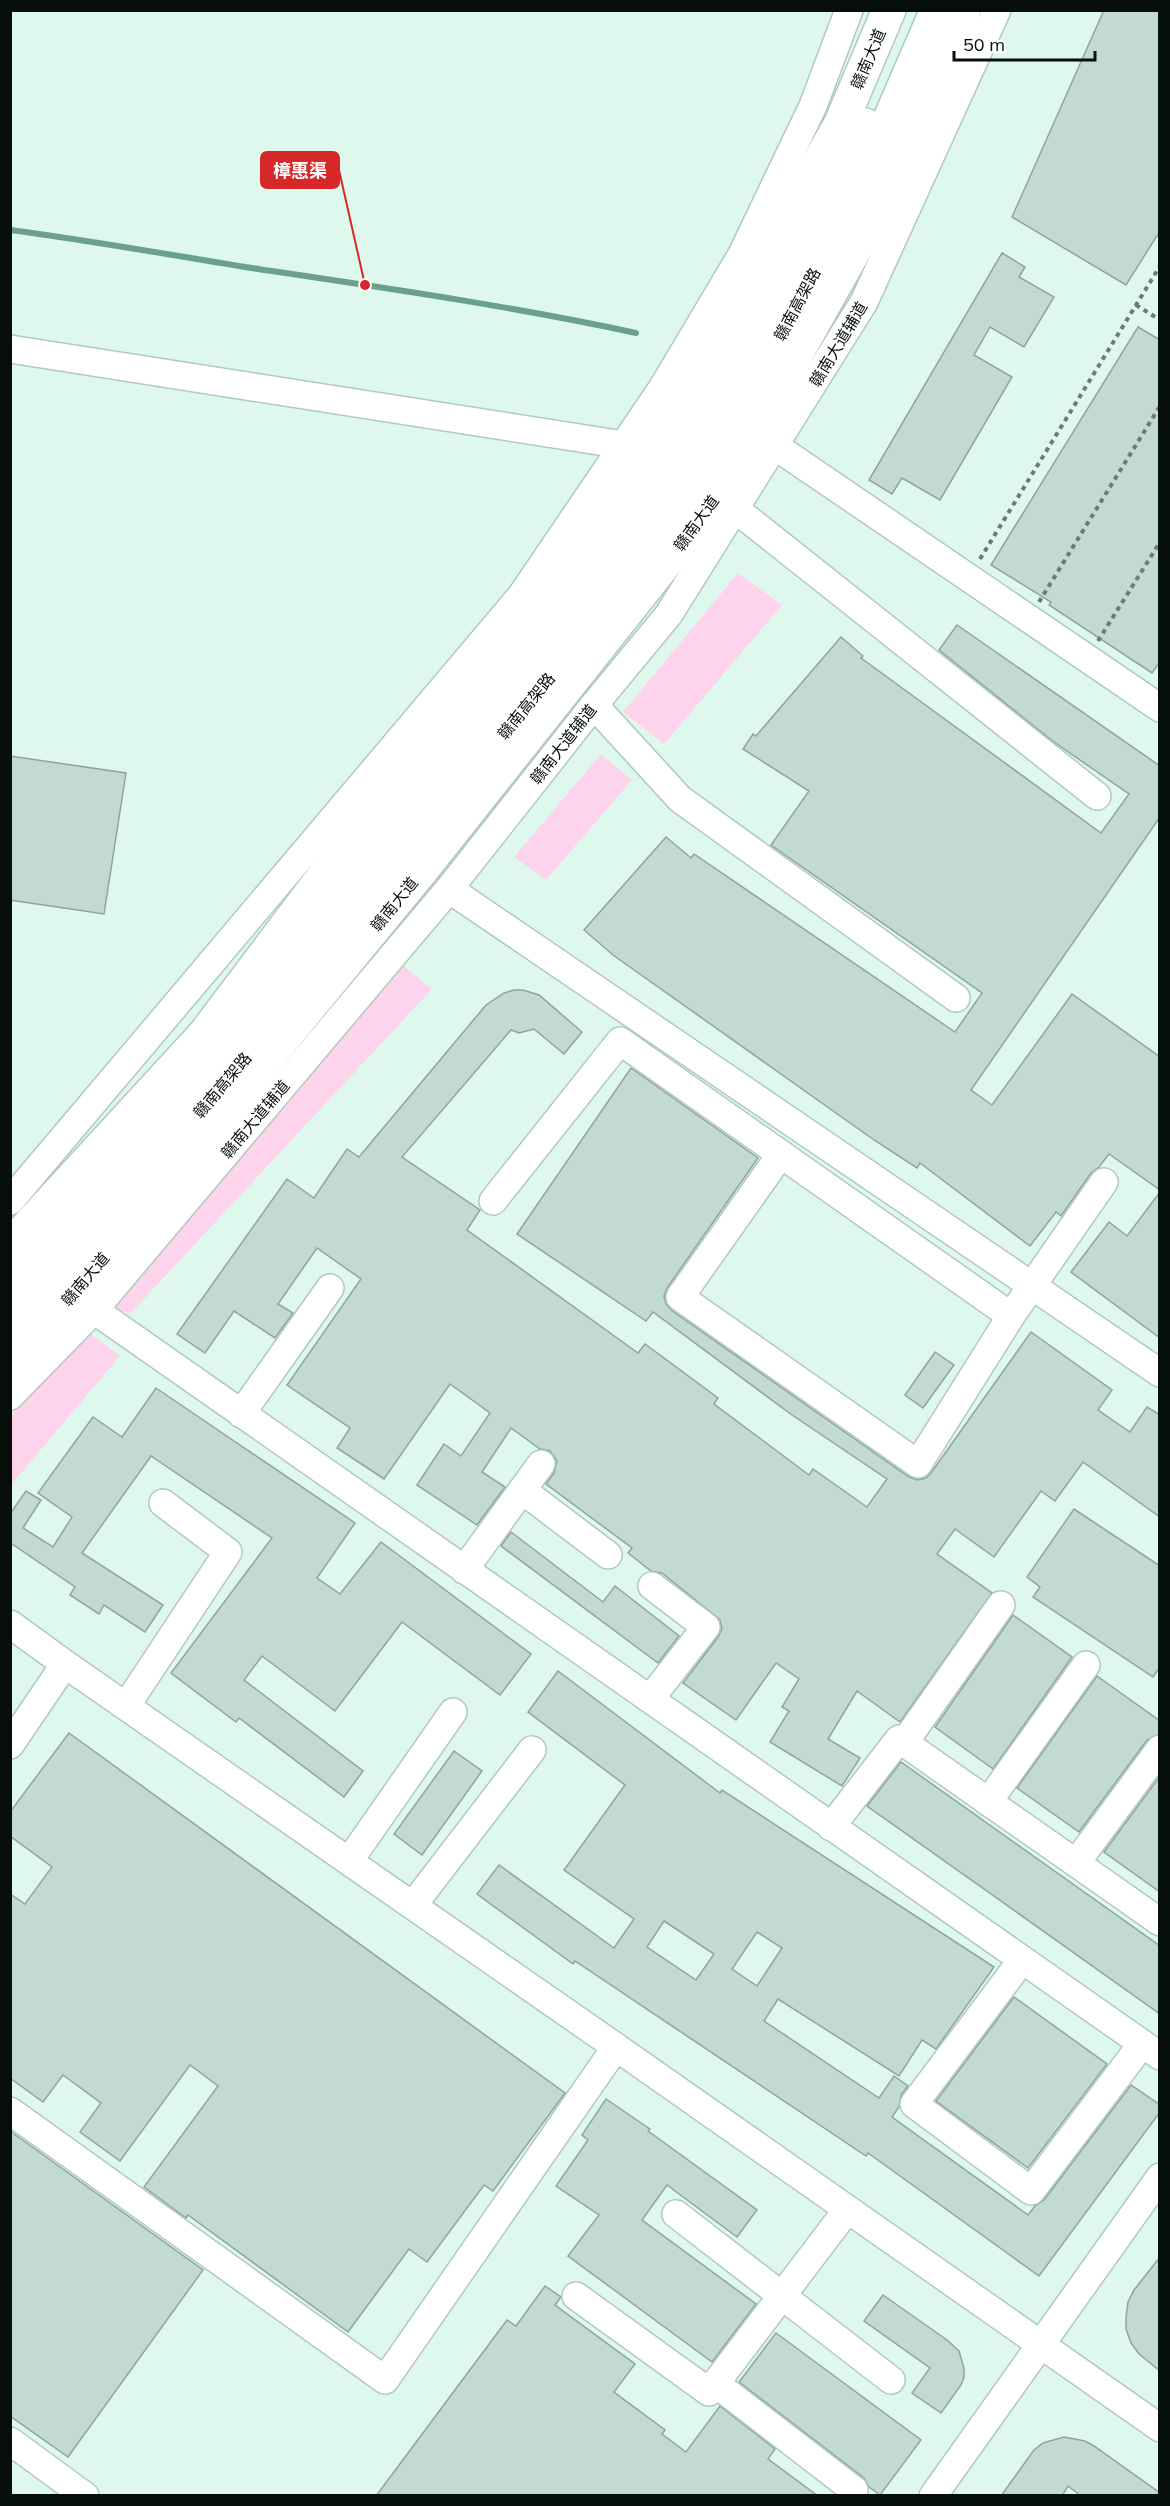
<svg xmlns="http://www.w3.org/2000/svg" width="1170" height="2506" viewBox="0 0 1170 2506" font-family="Mulish,'Noto Sans SC',sans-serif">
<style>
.green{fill:#fed4ed}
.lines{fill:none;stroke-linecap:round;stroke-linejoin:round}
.stream{stroke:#6aa08c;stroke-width:6}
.building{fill:#c2dad1;stroke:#8ea59c;stroke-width:1.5;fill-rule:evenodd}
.minor-casing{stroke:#b1c9bf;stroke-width:30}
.major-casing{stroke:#b1c9bf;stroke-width:36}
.highway-casing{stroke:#b1c9bf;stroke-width:36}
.path{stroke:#6b7b75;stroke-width:4;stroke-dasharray:4.5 4.5;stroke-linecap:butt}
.minor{stroke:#fff;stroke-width:27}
.major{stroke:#fff;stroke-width:33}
.highway{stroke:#fff;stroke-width:33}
.labels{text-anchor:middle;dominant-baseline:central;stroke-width:4.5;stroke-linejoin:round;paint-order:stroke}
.street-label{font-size:16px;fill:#070f0c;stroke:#fff}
.leader{fill:none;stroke:#d62828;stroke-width:2}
.callout-dot{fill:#d62828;stroke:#fff;stroke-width:2}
.callout{fill:#d62828;stroke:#d62828;stroke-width:2}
.callout-label{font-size:18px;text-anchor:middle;font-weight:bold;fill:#fff}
</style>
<rect width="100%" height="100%" fill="#dff8ee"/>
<g class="green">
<polygon points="738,573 782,605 664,744 623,712"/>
<polygon points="601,754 632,780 546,880 514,857"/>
<polygon points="400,963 432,989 130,1314 109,1305"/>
<polygon points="85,1329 120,1356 11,1485 11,1414"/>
</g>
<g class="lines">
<path class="stream" d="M10,230C94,241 176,256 258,269C385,288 511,306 636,333"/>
</g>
<g class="building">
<polygon points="1104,10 1160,10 1160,231 1126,285 1012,217"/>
<polygon points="1002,253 1025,267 1019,277 1054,297 1024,347 990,327 974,355 1012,377 940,500 902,478 892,494 869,480"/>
<polygon points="1138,327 1160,340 1160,662 1152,673 1049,605 1051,602 991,565"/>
<polygon points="957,625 1160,766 1160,817 971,1090 992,1105 1072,994 1160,1057 1160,1190 1109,1154 1099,1167 1091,1173 1061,1216 1056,1212 1030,1246 920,1163 917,1168 874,1140 613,955 584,930 666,837 691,858 694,854 955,1032 982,993 771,845 809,791 743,749 753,734 756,736 841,637 863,656 861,658 1101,833 1129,794 1054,742 939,650"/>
<polygon points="10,756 126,773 104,914 10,900"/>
<polygon points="514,990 523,990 539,995 582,1032 564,1054 534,1029 519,1033 511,1030 402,1157 480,1210 467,1230 638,1353 645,1344 718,1398 714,1404 809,1475 813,1469 867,1507 887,1479 792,1415 653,1312 646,1321 517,1234 631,1068 758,1158 667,1288 664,1296 666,1304 671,1310 909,1477 917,1480 926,1478 931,1473 1031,1332 1112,1390 1098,1410 1130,1432 1147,1407 1160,1415 1160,1517 1083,1462 1055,1501 1041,1491 994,1557 955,1529 937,1554 992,1593 900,1722 857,1691 828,1739 860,1758 842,1786 770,1742 789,1711 782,1707 799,1679 776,1663 736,1720 683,1683 718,1637 722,1629 720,1620 662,1573 651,1571 628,1553 632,1548 546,1484 554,1473 557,1461 550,1451 540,1449 511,1428 482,1472 505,1487 477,1525 417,1485 444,1444 461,1456 490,1413 450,1384 384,1479 337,1448 350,1428 287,1385 361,1279 317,1248 278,1304 293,1313 275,1338 234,1311 205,1353 177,1334 287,1179 314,1198 347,1149 359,1157 486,1005 504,993"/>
<polygon points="1160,1192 1160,1338 1071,1272 1109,1222 1127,1236"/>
<polygon points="935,1352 954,1365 923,1408 905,1395"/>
<polygon points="156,1388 355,1523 317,1578 340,1594 381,1542 531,1654 500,1695 402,1622 335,1711 262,1656 244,1680 363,1771 344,1797 239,1718 236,1722 171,1673 272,1538 151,1456 82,1553 163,1605 145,1632 104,1605 99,1614 70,1595 75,1587 12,1544 10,1546 10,1514 26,1491 41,1500 23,1528 53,1547 72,1517 38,1493 93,1417 122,1437"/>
<polygon points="1074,1509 1160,1566 1160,1667 1153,1677 1033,1597 1040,1587 1027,1577"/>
<polygon points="511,1532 603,1602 615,1586 679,1636 658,1663 501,1546"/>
<polygon points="1013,1615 1072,1657 993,1769 935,1727"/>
<path d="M558,1671L720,1793L722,1790L994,1967L936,2049L922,2040L899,2076L778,1999L764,2021L879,2098L894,2076L908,2086L901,2095L899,2107L892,2117L1028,2215L1035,2206L1044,2200L1131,2085L1160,2105V2112L1039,2276L868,2153L866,2156L575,1961L573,1964L477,1894L499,1865L614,1948L634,1919L564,1870L625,1785L528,1712ZM664,1921L714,1954L696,1980L647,1947ZM757,1932L782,1948L757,1986L732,1969Z"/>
<polygon points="1097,1676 1160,1721 1160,1734 1147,1740 1079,1832 1017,1788"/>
<polygon points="69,1733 565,2093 493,2191 484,2185 427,2262 409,2249 348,2332 188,2215 186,2218 144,2187 218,2086 190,2065 120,2161 80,2132 101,2103 63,2075 43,2102 10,2078 10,1894 25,1904 52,1867 10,1836 10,1812"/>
<polygon points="454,1751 482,1771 422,1855 394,1834"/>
<polygon points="901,1762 1160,1946 1160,2014 867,1806"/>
<polygon points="1160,1776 1160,1892 1104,1852"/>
<polygon points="1014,1997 1107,2064 1028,2168 936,2101"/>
<polygon points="606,2099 650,2129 648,2131 757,2210 737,2237 667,2185 642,2220 756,2304 712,2362 568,2256 599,2215 556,2186 588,2140 582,2135"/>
<polygon points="10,2131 203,2270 68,2457 10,2416"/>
<polygon points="1160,2257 1160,2371 1139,2354 1131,2343 1126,2329 1126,2318 1128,2302 1134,2290"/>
<polygon points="545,2286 561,2297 555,2305 635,2364 614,2392 665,2430 662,2434 686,2452 720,2406 775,2449 768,2459 818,2496 376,2496 507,2320 516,2326"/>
<polygon points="883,2295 947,2340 959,2351 964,2368 964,2377 961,2385 941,2413 912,2393 930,2368 864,2321"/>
<polygon points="776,2333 921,2440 880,2495 869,2487 864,2478 739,2382"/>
<polygon points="1064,2437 1085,2441 1094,2446 1160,2493 1160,2496 1081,2496 1068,2486 1062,2496 1001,2496 1034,2450 1043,2443"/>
</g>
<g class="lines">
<g class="minor-casing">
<g id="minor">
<polyline points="10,349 624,445"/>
<polyline points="775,446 1160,708"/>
<polyline points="734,508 1097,796"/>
<polyline points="594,705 680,799 956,998"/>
<polyline points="449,889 1160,1373"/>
<polyline points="781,1154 680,1297 918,1464 1011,1316"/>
<polyline points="10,1201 521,596 663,387 741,256 813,106 849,10"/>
<polyline points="493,1201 620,1041 1011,1316 1104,1182"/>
<polyline points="94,1310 1160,2056"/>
<polyline points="10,1396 94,1310 449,889 594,705 669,614 864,302 997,10"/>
<polyline points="241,1414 330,1288"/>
<polyline points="522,1490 608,1555"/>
<polyline points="464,1570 541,1464"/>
<polyline points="10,1624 65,1664 616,2047 1160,2428"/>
<polyline points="650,1699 706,1627 652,1586"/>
<polyline points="126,1706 228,1552 163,1503"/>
<polyline points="904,1743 1001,1605"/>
<polyline points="10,1745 65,1664"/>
<polyline points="988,1802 1086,1665"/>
<polyline points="831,1827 899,1739 1160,1922"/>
<polyline points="349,1861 453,1712"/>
<polyline points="1076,1863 1160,1749"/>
<polyline points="413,1905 532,1750"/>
<polyline points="1022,1960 914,2104 1031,2191 1142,2044"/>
<polyline points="10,2111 385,2380 616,2047"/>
<polyline points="676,2214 891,2380"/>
<polyline points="576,2296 709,2392 847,2210"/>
<polyline points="715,2383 854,2490"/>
<polyline points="10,2441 85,2496"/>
<polyline points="933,2496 1160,2177"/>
</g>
</g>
<g class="major-casing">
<g id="major">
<polyline points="10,1246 204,1035 361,827 539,618 651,450 761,266 841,123 889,10"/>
<polyline points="10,1364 71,1297 421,871 712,504 910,151 964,10"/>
</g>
</g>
<g class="highway-casing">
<g id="highway">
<polyline points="10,1288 283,970 615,553 690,438 781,287 865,125"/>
<polyline points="10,1333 242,1062 665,533 770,354 860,188 937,10"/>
</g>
</g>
<g class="path">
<polyline points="1136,305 1160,320"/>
<polyline points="980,559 1160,266"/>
<polyline points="1039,602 1160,406"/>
<polyline points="1098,641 1160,542"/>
</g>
<use href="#minor" class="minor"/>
<use href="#major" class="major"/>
<use href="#highway" class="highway"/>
</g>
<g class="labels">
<g class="street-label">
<text transform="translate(868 59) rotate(-67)">赣南大道</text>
<text transform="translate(797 304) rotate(-62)">赣南高架路</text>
<text transform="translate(838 344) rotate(-59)">赣南大道辅道</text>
<text transform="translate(696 523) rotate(-54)">赣南大道</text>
<text transform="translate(526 706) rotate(-51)">赣南高架路</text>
<text transform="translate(563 744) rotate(-52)">赣南大道辅道</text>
<text transform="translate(394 904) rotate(-51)">赣南大道</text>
<text transform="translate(222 1085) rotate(-50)">赣南高架路</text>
<text transform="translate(255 1119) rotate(-50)">赣南大道辅道</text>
<text transform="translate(85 1279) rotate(-50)">赣南大道</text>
</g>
</g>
<path class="leader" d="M365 285L339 170"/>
<circle class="callout-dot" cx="365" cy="285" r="6"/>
<rect class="callout" x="261" y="152" width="78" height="36" rx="6"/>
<g class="callout-label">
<text x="300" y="177">樟惠渠</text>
</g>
<rect width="1170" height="2506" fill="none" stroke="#070f0c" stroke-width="24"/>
<path d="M954 51v9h141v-9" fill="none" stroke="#070f0c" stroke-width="3"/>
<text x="963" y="51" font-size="18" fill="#070f0c" stroke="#ffffff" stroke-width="4.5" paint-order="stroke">50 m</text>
</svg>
